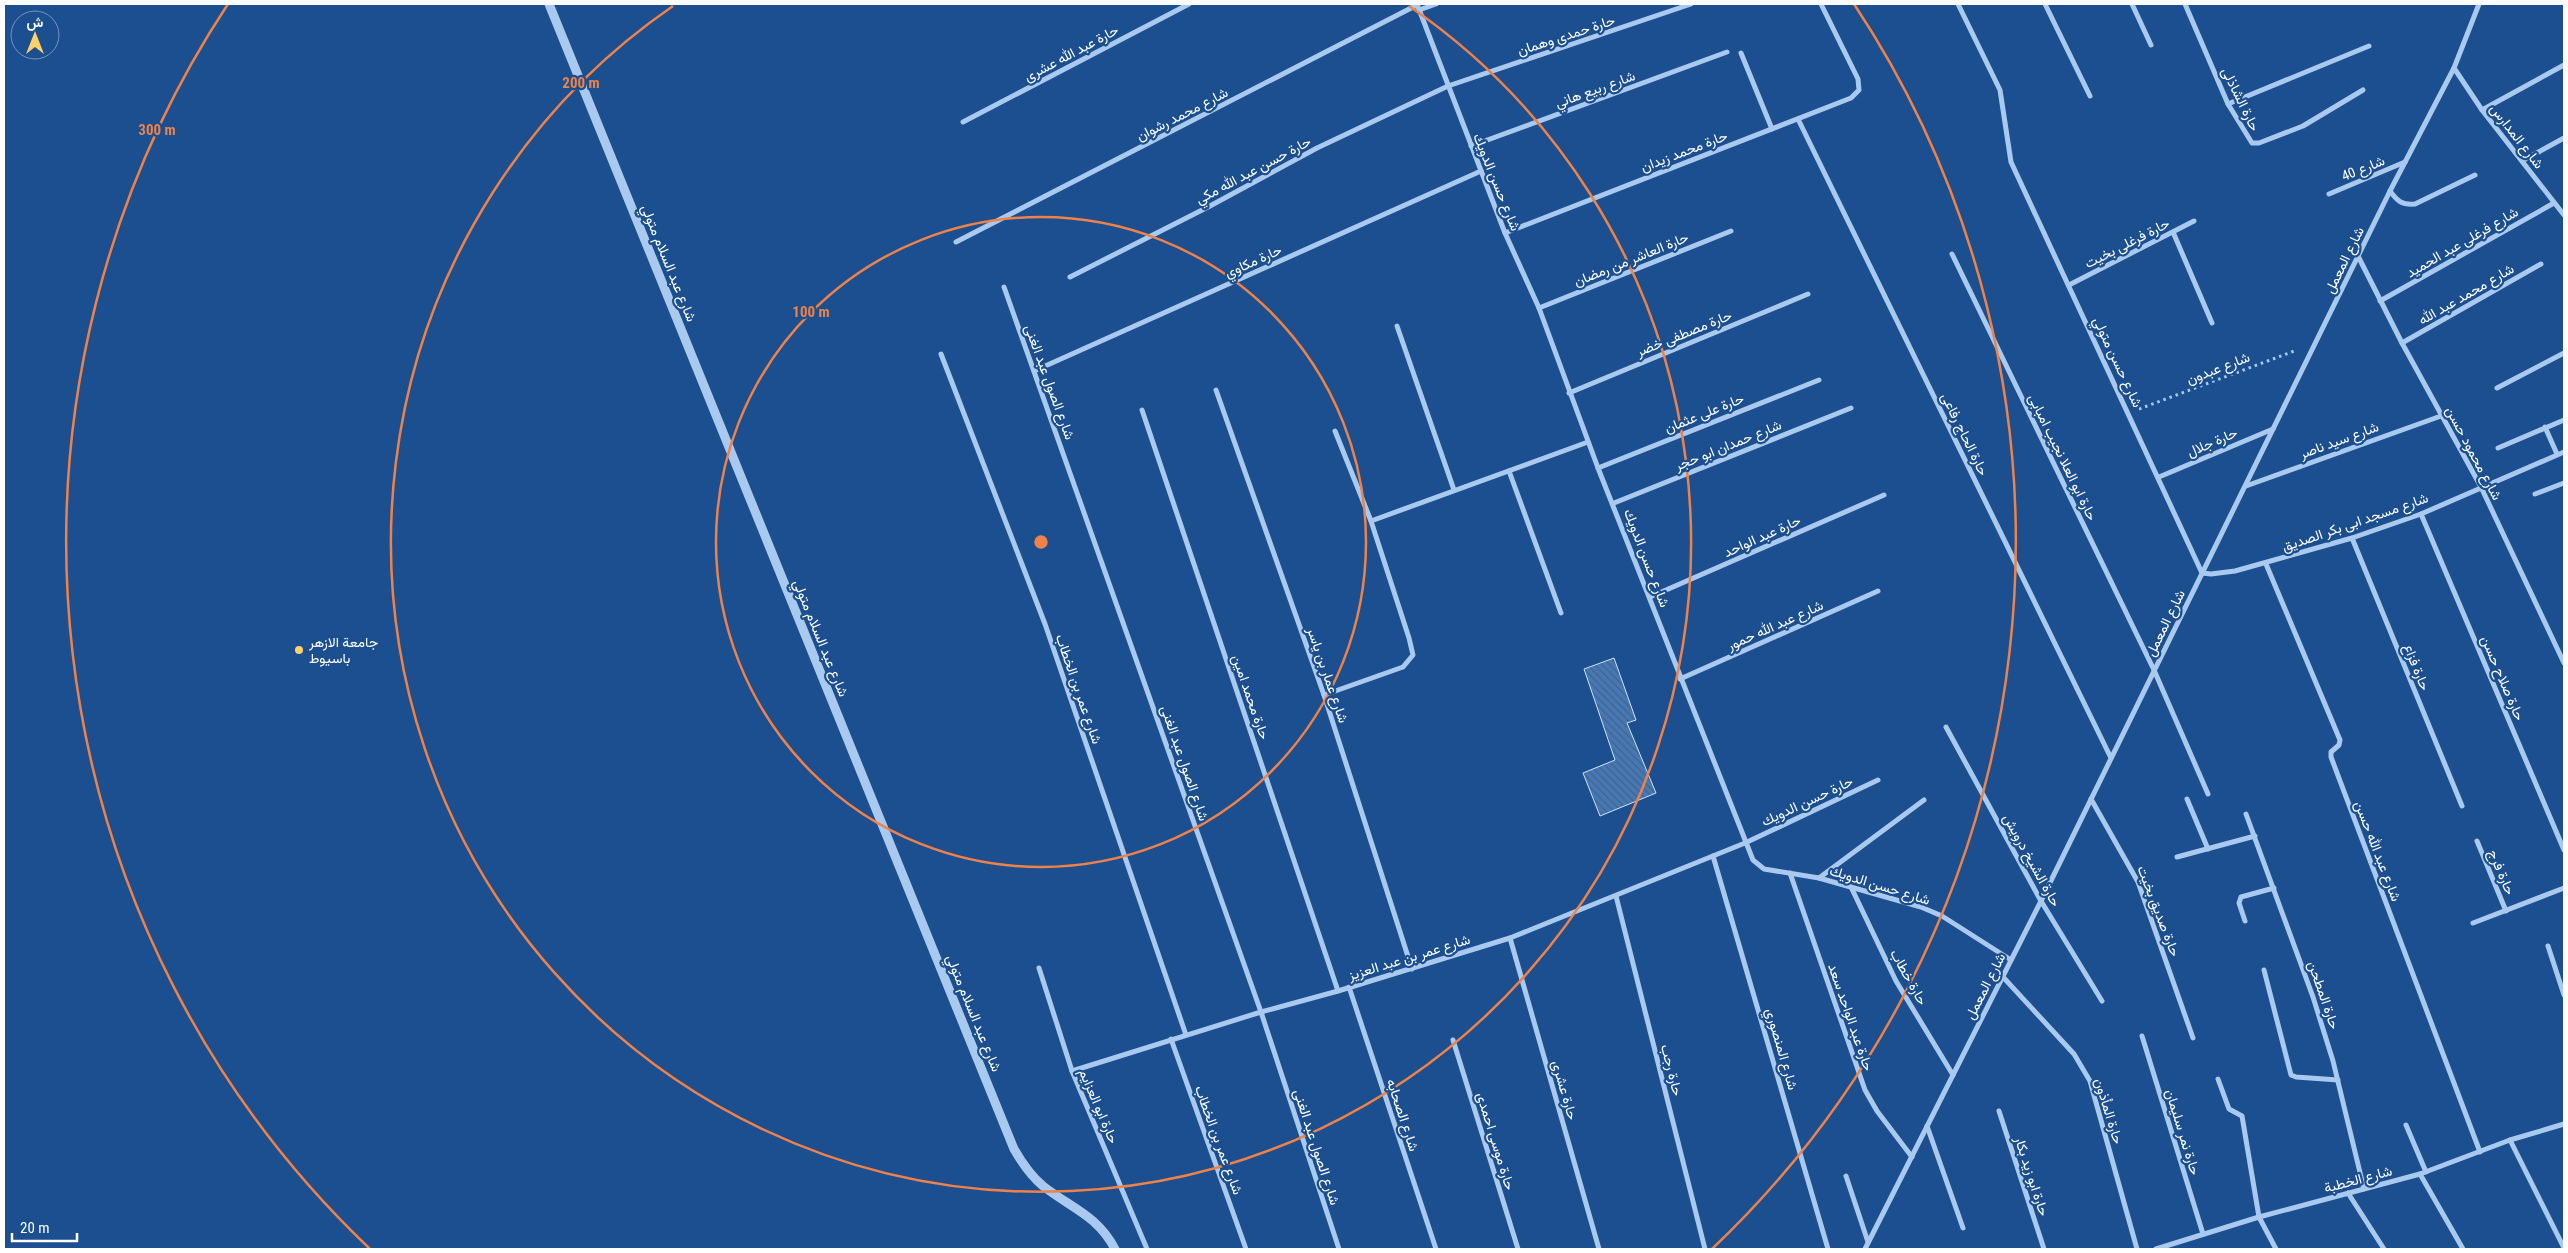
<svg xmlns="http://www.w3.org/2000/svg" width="2568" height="1253" viewBox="0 0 2568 1253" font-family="'Roboto Condensed',Vazirmatn,sans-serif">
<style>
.building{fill:url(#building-back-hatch);stroke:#cfe3fa}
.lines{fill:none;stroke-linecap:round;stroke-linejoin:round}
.path{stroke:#a9c9ee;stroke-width:3;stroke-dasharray:2.5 4;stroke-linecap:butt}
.minor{stroke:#a9c9ee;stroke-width:5}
.tertiary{stroke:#a9c9ee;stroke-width:9}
.ring{fill:none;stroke:#ee8249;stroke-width:2.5}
.poi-dot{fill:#ffd166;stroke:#1b4f8f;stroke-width:2}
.labels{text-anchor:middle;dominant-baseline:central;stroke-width:4.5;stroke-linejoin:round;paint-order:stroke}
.street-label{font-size:14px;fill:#fff;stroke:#1b4f8f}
.poi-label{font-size:14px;fill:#fff;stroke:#1b4f8f;text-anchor:start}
.centre{fill:#ee8249;stroke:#1b4f8f;stroke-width:2.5}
.ring-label{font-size:15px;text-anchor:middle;font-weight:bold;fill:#ee8249;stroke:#1b4f8f;stroke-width:4.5;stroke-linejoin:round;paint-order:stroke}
</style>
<defs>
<pattern id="building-back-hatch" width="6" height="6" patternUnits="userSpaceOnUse" patternTransform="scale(1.25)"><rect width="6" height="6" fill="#4478b7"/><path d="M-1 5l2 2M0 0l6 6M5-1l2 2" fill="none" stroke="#486282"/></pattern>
</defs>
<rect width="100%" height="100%" fill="#1b4f8f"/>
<polygon class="building" points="1614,658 1636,720 1627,723 1656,793 1600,816 1583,773 1615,760 1584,669"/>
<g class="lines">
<polyline class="path" points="2139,409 2297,350"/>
<g class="minor">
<polyline points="1417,4 1505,233 1539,308 1598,468 1753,860 1764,869 1819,878 1921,907 1942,916 2011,960"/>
<polyline points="1958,4 2000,90 2011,162 2202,573 2211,574 2235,571 2352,538 2421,514 2564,452"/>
<polyline points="2045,4 2090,96"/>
<polyline points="2132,4 2151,45"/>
<polyline points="2185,4 2228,104 2252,143 2259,143 2303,126 2363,90"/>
<polyline points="1419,10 1436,4"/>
<polyline points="1741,53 1772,129"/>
<polyline points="2454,68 2482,110 2564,215"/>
<polyline points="2228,104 2369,46"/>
<polyline points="2482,110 2564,65"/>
<polyline points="1798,119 2111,758"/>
<polyline points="963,122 1189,4"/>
<polyline points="1471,146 1727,52"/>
<polyline points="2522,161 2564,138"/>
<path d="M2390,191C2398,202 2402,205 2415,204L2475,175"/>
<polyline points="2329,194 2405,162"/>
<polyline points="2173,232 2212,323"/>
<polyline points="1505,233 1851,98 1859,90 1858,79 1821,4"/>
<polyline points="956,242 1417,5"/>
<polyline points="1952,254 2154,670 2208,794"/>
<polyline points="2358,256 2402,343 2481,487 2564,663"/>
<polyline points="1070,277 1210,206 1317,148 1448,86 1691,4"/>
<polyline points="2069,285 2194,221"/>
<polyline points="1004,287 1261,1012 1339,1249"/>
<polyline points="2380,301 2554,203"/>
<polyline points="1539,308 1731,231"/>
<polyline points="1397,326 1454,490"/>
<polyline points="2402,343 2541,264"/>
<polyline points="941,354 1045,624 1186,1035"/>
<polyline points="1034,371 1481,171"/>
<polyline points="2497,388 2564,353"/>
<polyline points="1216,390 1324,695 1412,969"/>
<polyline points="1569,393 1808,294"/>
<polyline points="1142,410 1338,991"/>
<polyline points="2545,427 2557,454"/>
<polyline points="2498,448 2564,420"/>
<polyline points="1598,468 1819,380"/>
<polyline points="1509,471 1561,613"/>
<polyline points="2159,477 2273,429"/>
<polyline points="2246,486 2441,416"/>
<polyline points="2535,494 2564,483"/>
<polyline points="1614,503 1851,408"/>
<polyline points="2421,514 2564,850"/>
<polyline points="1371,521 1588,442"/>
<polyline points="2352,538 2462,806"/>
<polyline points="2266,564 2340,740 2339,745 2331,752 2331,757 2480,1152"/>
<polyline points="1650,597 1884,495"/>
<polyline points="1680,679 1878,591"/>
<polyline points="1324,695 1403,667 1413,655 1409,638 1371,521 1335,431"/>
<polyline points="1946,727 2041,901 2102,1001"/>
<polyline points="2091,799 2138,882 2193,1038"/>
<polyline points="2187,799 2208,849"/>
<polyline points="2246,814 2313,997 2333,1061 2364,1189"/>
<polyline points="2477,841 2506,911"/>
<polyline points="1713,856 1828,1249"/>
<polyline points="2177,857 2255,836"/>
<polyline points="1790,873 1865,1090 1877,1111 1912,1157"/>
<polyline points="1819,878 1924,800"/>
<polyline points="1851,887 1896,981 1953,1075"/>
<polyline points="1616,896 1705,1249"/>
<polyline points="2245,921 2239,903 2241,897 2274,888"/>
<polyline points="2473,923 2564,888"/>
<polyline points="1510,938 1599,1249"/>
<polyline points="2548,946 2564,995"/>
<polyline points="1039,968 1072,1071 1147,1249"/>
<polyline points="2264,970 2291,1075 2296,1077 2338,1080"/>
<polyline points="2003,977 2074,1054 2090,1081 2137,1249"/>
<polyline points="1349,987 1436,1249"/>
<polyline points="2142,1036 2203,1234"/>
<polyline points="1171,1039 1246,1249"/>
<polyline points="1453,1040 1518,1249"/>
<polyline points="1072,1071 1261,1012 1338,991 1510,938 1745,843 1878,780"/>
<polyline points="2218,1079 2229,1109 2242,1116 2259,1217 2276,1249"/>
<polyline points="1999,1111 2044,1249"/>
<polyline points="2406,1125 2426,1172"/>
<polyline points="1927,1126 1963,1228"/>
<polyline points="2510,1140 2564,1248"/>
<polyline points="2420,1174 2463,1249"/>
<polyline points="1846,1176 1868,1242"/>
<polyline points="2348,1193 2384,1249"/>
<polyline points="1865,1249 2041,901 2390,191 2454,68 2479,4"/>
<polyline points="2156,1249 2259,1217 2420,1174 2510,1140 2564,1124"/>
</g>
<path class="tertiary" d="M549,4L1014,1149C1022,1163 1031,1176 1043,1186C1071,1208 1097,1215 1115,1249"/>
</g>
<g class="ring">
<circle cx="1041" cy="542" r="325"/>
<path d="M1409 6A650 650 0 1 1 673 6"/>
<path d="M370 1249A975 975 0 0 1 228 4M1854 4A975 975 0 0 1 1712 1249"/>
</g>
<circle class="poi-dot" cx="299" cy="650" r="5"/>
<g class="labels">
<g class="street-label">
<text transform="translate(1566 35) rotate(-18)">حارة حمدى وهمان</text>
<text transform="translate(1071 53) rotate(-28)">حارة عبد الله عشرى</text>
<text transform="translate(1595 89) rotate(-20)">شارع ربيع هاني</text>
<text transform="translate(2241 99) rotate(64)">حارة الشاذلى</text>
<text transform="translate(1182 114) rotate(-27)">شارع محمد رشوان</text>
<text transform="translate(2517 136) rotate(52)">شارع المدارس</text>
<text transform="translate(1684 151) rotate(-21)">حارة محمد زيدان</text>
<text transform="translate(2363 168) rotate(-22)">شارع 40</text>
<text transform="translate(1253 170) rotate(-28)">حارة حسن عبد الله مكي</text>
<text transform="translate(1497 182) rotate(68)">شارع حسن الدويك</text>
<text transform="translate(2462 242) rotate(-30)">شارع فرغلى عبد الحميد</text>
<text transform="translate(2127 243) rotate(-27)">حارة فرغلى بخيت</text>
<text transform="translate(1631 259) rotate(-22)">حارة العاشر من رمضان</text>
<text transform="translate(2344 260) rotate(-64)">شارع المعمل</text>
<text transform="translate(1253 261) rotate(-24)">حارة مكاوي</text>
<text transform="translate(669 263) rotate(68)">شارع عبد السلام متولي</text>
<text transform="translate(2466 294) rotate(-30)">شارع محمد عبد الله</text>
<text transform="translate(1684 333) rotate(-22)">حارة مصطفى خضر</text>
<text transform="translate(2118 362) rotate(65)">شارع حسن متولي</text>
<text transform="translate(2218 368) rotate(-21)">شارع عبدون</text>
<text transform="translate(1050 382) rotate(70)">شارع الصول عبد الغنى</text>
<text transform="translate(1704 413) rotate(-22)">حارة على عثمان</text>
<text transform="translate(1965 434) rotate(64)">حارة الحاج رفاعى</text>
<text transform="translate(2339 440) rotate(-20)">شارع سيد ناصر</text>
<text transform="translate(2212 442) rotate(-23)">حارة جلال</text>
<text transform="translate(1728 445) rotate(-22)">شارع حمدان ابو حجر</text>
<text transform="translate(2474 453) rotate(62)">شارع محمود حسن</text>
<text transform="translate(2063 457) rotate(64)">حارة ابو العلا نجيب امبابى</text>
<text transform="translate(2355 522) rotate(-19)">شارع مسجد ابى بكر الصديق</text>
<text transform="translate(1762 536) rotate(-24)">حارة عبد الواحد</text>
<text transform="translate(1647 558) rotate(69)">شارع حسن الدويك</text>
<text transform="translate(2165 623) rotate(-64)">شارع المعمل</text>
<text transform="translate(1775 625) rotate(-24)">شارع عبد الله حمور</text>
<text transform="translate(821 638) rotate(68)">شارع عبد السلام متولي</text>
<text transform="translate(2417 667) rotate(68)">حارة فزاع</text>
<text transform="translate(1328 675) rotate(71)">شارع عمار بن ياسر</text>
<text transform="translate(2503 678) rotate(67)">حارة صلاح حسن</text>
<text transform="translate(1079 689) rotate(71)">شارع عمر بن الخطاب</text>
<text transform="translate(1251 697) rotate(71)">حارة محمد امين</text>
<text transform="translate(1185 763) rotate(71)">شارع الصول عبد الغنى</text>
<text transform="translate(1807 801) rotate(-25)">حارة حسن الدويك</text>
<text transform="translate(2378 851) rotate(69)">شارع عبد الله حسن</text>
<text transform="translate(2032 860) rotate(61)">حارة الشيخ درويش</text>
<text transform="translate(2502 872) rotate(67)">حارة فرج</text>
<text transform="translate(1880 885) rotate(17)">شارع حسن الدويك</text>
<text transform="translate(2159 911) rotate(69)">حارة صديق بخيت</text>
<text transform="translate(1409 957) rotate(-17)">شارع عمر بن عبد العزيز</text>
<text transform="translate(1909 977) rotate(61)">حارة خطاب</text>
<text transform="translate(1985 986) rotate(-63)">شارع المعمل</text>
<text transform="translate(2324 995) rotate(71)">حارة المطحن</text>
<text transform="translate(974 1013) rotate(68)">شارع عبد السلام متولي</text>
<text transform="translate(1851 1017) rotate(71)">حارة عبد الواحد سعد</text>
<text transform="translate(1782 1049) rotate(74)">شارع المنصوري</text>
<text transform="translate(1672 1070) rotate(76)">حارة رجب</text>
<text transform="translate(1565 1090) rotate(74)">حارة عشرى</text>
<text transform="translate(1099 1106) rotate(67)">حارة ابو العزايم</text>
<text transform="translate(2109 1111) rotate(73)">حارة المأذون</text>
<text transform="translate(1403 1115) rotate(72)">شارع الصحابه</text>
<text transform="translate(2183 1132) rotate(73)">حارة نمر سليمان</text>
<text transform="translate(1219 1140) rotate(70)">شارع عمر بن الخطاب</text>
<text transform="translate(1496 1141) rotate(73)">حارة موسى احمدى</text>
<text transform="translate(1317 1147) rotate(72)">شارع الصول عبد الغنى</text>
<text transform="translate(2032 1176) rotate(72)">حارة ابو زيد بكار</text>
<text transform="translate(2358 1179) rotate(-15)">شارع الخطبة</text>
</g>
<g class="poi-label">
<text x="309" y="642">جامعة الازهر<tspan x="309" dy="16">باسيوط</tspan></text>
</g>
</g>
<circle cx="1041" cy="542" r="8" class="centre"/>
<g class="ring-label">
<text x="581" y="88">200 m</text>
<text x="157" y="135">300 m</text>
<text x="811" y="317">100 m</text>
</g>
<rect width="2568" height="1253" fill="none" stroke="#ffffff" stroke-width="10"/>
<g transform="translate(35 35)"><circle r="24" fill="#1b4f8f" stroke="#7695bc"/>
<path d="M0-4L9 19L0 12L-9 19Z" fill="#ffd166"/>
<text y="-8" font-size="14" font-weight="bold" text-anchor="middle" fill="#ffffff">ش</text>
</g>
<path d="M12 1233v8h65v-8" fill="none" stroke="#ffffff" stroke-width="2.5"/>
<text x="20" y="1233" font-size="15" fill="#ffffff" stroke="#1b4f8f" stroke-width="4" paint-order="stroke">20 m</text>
</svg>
